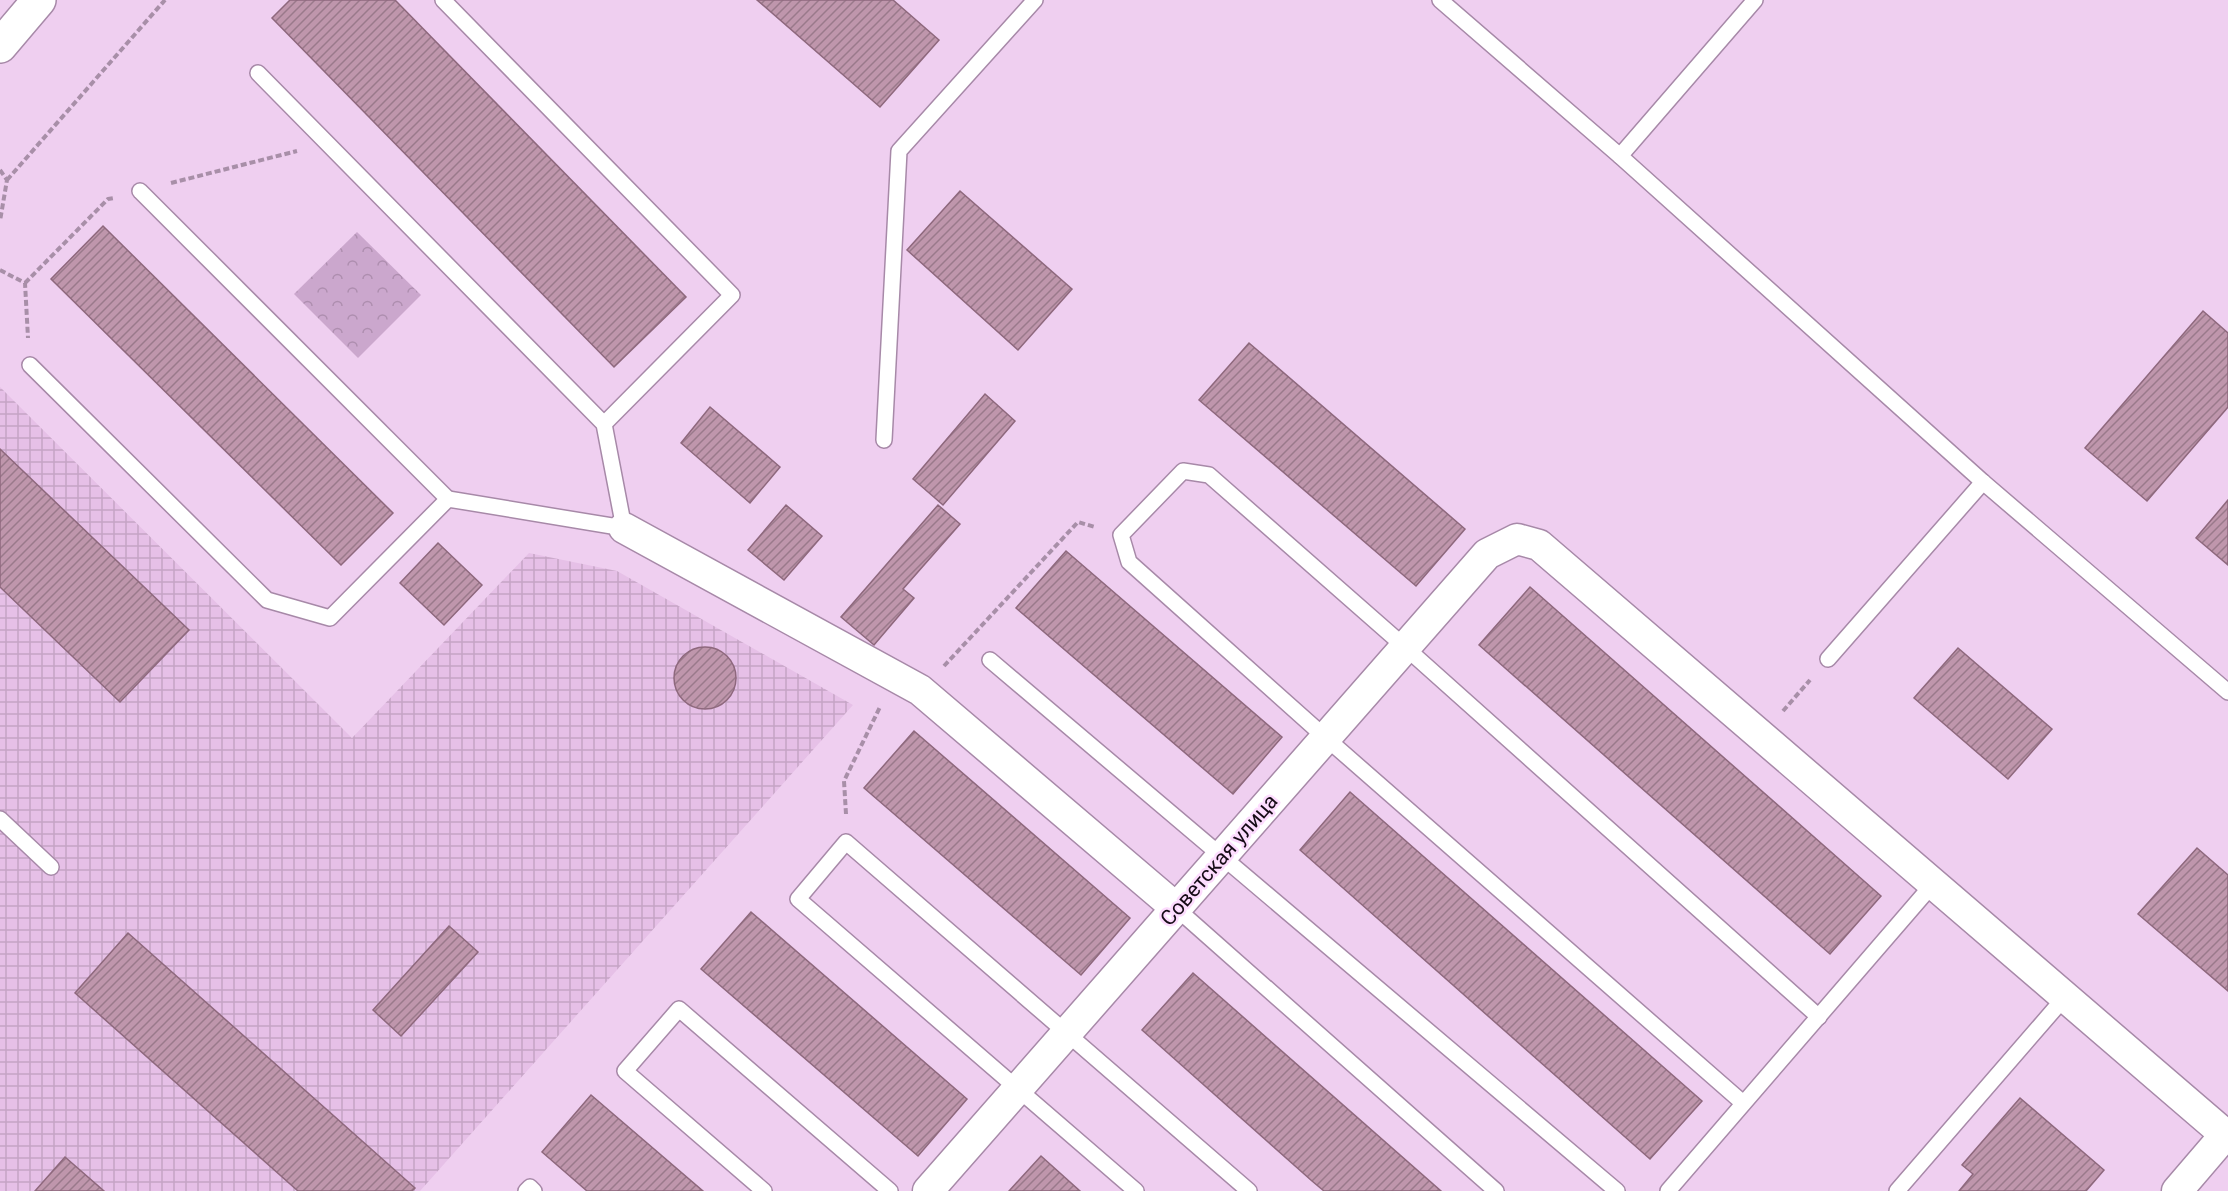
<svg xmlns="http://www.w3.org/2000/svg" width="2228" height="1191" viewBox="0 0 2228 1191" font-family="Roboto,sans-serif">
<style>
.industrial{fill:url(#industrial-grid)}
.park{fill:url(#park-crowns)}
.building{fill:url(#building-hatch);stroke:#8e687d;stroke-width:1.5}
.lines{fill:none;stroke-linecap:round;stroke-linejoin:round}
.lane-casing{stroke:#a789a8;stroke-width:18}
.street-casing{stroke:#a789a8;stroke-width:33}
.secondary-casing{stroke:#a789a8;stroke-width:36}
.path{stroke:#a88fa8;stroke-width:4;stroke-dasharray:6 3;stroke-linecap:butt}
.lane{stroke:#fff;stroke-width:15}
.street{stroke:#fff;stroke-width:30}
.secondary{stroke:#fff;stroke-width:33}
.labels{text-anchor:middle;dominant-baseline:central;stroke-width:5;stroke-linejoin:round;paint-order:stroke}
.street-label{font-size:21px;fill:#160b16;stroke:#fddcfe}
</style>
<defs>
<pattern id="industrial-grid" width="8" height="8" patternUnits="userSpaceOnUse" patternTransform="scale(1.5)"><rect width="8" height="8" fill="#e6c0e7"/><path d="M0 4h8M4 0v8" fill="none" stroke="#c5a4c5"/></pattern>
<pattern id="park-crowns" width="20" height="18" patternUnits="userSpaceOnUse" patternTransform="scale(1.5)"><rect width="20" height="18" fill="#cba7cd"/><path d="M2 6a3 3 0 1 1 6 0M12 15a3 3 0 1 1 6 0" fill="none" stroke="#ae8eaf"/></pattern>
<pattern id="building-hatch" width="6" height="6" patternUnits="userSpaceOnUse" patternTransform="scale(1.5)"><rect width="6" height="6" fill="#bf96ac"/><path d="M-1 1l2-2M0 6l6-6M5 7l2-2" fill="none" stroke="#9a798b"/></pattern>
</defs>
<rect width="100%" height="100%" fill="#efcff0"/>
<polygon class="industrial" points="0,387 352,738 529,553 617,571 853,705 420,1191 0,1191"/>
<polygon class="park" points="357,232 421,295 358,358 294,294"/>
<g class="building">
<polygon points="290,0 395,0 686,297 614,367 272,18"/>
<polygon points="757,0 893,0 939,40 880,107"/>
<polygon points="960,191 1072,289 1018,350 907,250"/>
<polygon points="103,226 393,513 341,565 51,279"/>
<polygon points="2203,311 2228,333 2228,407 2147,501 2085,448"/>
<polygon points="1249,343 1465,529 1416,586 1199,400"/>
<polygon points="985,394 1015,421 943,505 913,479"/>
<polygon points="710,407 780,467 750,503 681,443"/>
<polygon points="0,449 189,630 120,702 0,587"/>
<polygon points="2228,500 2228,565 2196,538"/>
<polygon points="786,505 822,536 784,580 748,550"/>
<polygon points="938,505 960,524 903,589 914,598 874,645 841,617"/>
<polygon points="438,543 482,585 444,625 400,583"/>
<polygon points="1066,551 1282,737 1233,794 1016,608"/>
<polygon points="1530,587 1881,896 1830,954 1479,645"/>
<circle cx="705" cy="678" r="31"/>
<polygon points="1958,648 2052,729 2008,779 1914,698"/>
<polygon points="914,731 1130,918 1081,975 864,788"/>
<polygon points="1350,792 1702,1101 1650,1159 1300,850"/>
<polygon points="2197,848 2228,875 2228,991 2138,914"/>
<polygon points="751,912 967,1099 918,1156 701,969"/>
<polygon points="449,926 478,952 401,1036 373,1010"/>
<polygon points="128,933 415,1188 412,1191 298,1191 75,993"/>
<polygon points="1193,973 1441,1191 1324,1191 1312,1181 1142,1030"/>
<polygon points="591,1095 703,1191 587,1191 542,1152"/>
<polygon points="2020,1098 2104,1170 2086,1191 1959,1191 1973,1174 1962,1165"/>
<polygon points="1041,1156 1080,1191 1009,1191"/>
<polygon points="65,1157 104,1191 35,1191"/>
</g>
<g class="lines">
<g class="lane-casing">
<g id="lane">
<polyline points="443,0 732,295 604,424"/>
<polyline points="1440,0 1620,156 1983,482 2228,692"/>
<polyline points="1620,156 1755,0"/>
<polyline points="140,191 448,499"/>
<polyline points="30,365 267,600 330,618 448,499 624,528 604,424 258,73"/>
<polyline points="884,440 899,151 1035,0"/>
<polyline points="1828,659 1983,482"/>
<polyline points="990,660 1617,1191"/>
<polyline points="0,819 51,867"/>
<polyline points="1176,908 1496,1191"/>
<polyline points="1743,1103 1326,738 1129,562 1121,535 1183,471 1209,475 1405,647 1819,1017"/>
<polyline points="526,1191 530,1187 534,1191"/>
<polyline points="764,1191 625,1071 679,1009 890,1191"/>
<polyline points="1136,1191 798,899 846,842 1249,1191"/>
<polyline points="1668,1191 1933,884"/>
<polyline points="1897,1191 2065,997"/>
</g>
</g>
<g class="street-casing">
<g id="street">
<polyline points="624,528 920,690 1176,908"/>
<polyline points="928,1191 1487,554 1517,539 1539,545 2228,1137"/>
<polyline points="2177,1191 2225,1135"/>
</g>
</g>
<g class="secondary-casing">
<polyline id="secondary" points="0,46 39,0"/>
</g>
<g class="path">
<polyline points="0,170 7,180 0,221"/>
<polyline points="7,180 165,0"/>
<polyline points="171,183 297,151"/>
<polyline points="0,270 25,283 28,338"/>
<polyline points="25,283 108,199 114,198"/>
<polyline points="944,666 1078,522 1095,527"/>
<polyline points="1783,711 1810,680"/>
<polyline points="846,814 844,781 880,707"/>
</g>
<use href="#lane" class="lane"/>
<use href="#street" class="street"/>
<use href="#secondary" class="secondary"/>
</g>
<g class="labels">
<g class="street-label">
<text transform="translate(1219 860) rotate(-49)">Советская улица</text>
</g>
</g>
</svg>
